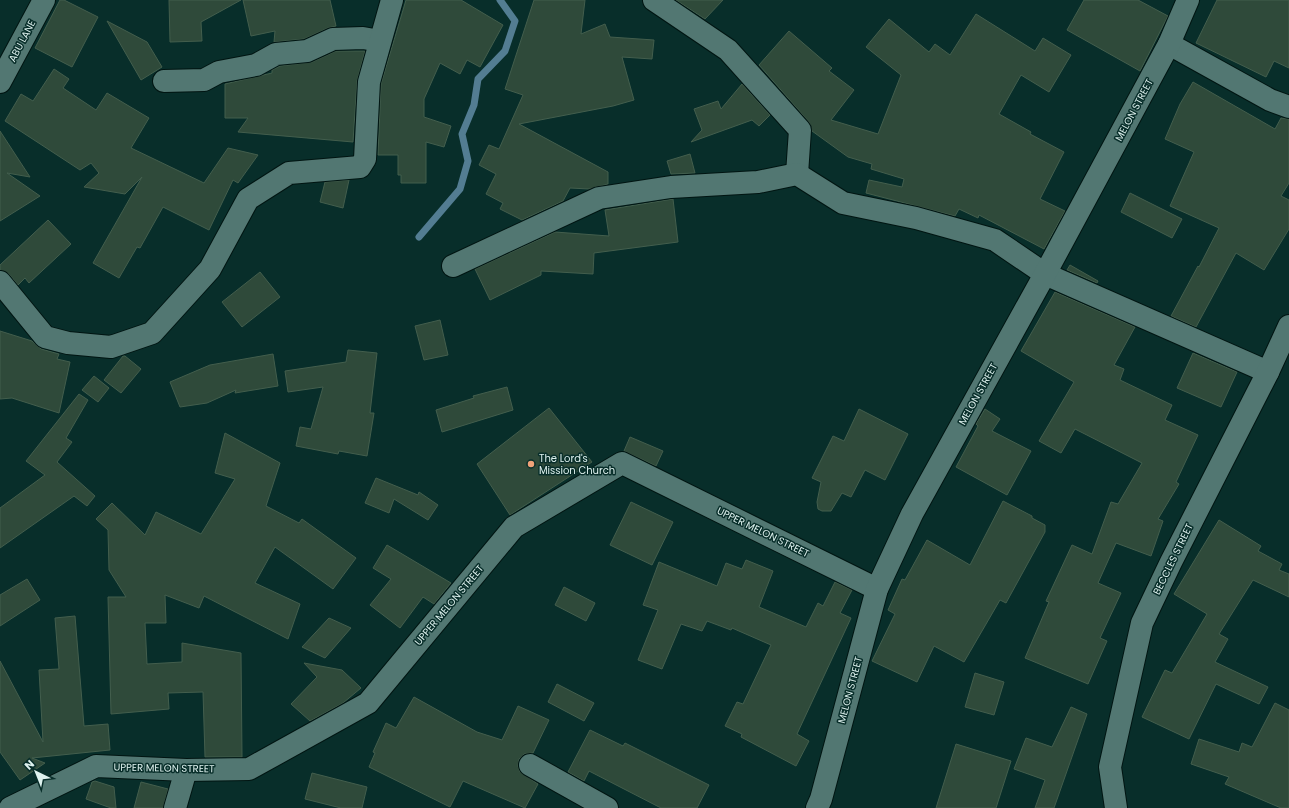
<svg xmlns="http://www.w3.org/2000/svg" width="1289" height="808" viewBox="0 0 1289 808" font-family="Poppins,sans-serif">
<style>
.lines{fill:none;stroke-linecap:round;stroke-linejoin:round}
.stream{stroke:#537d92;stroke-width:7}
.building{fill:#2f4a3a;stroke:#435e4d}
.minor-casing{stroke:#001512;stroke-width:24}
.minor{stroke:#527772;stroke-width:22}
.poi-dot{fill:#f0a279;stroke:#082e2a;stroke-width:1.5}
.labels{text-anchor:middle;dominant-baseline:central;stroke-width:3;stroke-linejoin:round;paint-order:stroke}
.street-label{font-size:10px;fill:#def1ee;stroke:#082e2a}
.poi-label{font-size:10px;fill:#def1ee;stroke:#082e2a;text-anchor:start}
</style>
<rect width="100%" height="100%" fill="#082e2a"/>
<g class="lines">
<polyline class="stream" points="419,237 460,189 468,161 462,134 474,105 478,79 505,51 515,21 500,0"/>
</g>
<g class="building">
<polygon points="60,0 64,0 98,17 72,67 35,48"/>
<polygon points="169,0 241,0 201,22 202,41 170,42"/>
<polygon points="243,0 330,0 336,26 328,28 304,39 274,42 275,31 251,36"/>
<polygon points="406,0 461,0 503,25 480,67 467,60 460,74 440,63 424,99 424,117 451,126 444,147 426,142 426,183 401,183 401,175 398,175 398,155 378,155 381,84"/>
<polygon points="534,0 585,0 581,34 605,24 610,37 654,40 652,59 622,57 634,100 613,106 519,124 608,172 608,184 589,189 570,188 563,201 522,220 500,209 503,203 486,194 496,174 479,165 489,145 499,149 523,95 505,89"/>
<polygon points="676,0 723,0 705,19"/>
<polygon points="1084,0 1138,0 1168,16 1140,71 1067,30"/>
<polygon points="1217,0 1289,0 1289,68 1274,61 1266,77 1196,43"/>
<polygon points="976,14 1035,51 1043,38 1071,55 1049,92 1021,75 999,114 1031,132 1030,134 1064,152 1040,199 1065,211 1044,249 979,215 978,218 959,209 955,216 866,193 869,180 902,187 904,179 871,169 872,164 848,157 812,131 809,122 759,65 789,31 832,68 829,71 854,90 831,120 878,134 901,75 866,47 889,19 929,52 935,44 950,55"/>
<polygon points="107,21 147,42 162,67 141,80"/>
<polygon points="336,51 365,51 357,81 353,142 238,132 248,118 225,118 225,84 272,73 272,70 280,66 312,62"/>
<polygon points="54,69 69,79 63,88 96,110 107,93 149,118 131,148 204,183 228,148 258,155 238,183 233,180 209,230 163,207 140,248 137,247 119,278 93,263 142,177 125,194 84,187 99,173 91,163 80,170 5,121 21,94 33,101"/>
<polygon points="1193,82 1275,129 1281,118 1289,119 1289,183 1281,196 1289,200 1289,229 1264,270 1236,253 1196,327 1171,316 1198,266 1199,267 1219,228 1170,206 1194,152 1165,139 1180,104"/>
<polygon points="742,84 770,115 759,126 752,120 691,142 702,130 694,109 718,101 721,109"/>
<polygon points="0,131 30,177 7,173 40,196 0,221"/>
<polygon points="690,154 695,173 671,174 667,161"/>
<polygon points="349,180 343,208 320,202 325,182"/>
<polygon points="1130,193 1182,219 1172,238 1121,212"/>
<polygon points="673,199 678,242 594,253 593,274 541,271 541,275 490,300 475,269 555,232 609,236 605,210"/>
<polygon points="48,220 71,244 29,283 25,278 18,285 9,274 0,270 0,265"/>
<polygon points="1070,265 1098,281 1097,283 1067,270"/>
<polygon points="260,272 280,297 242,327 222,302"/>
<polygon points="1055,292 1135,327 1114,365 1124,369 1120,380 1172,405 1165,420 1198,435 1176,482 1179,484 1158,519 1163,521 1151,556 1116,543 1098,583 1121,593 1100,638 1107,641 1088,684 1025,658 1049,602 1046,601 1072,545 1092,554 1111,502 1118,504 1142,463 1075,429 1061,453 1039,441 1074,382 1021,351"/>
<polygon points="440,320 448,355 424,360 415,326"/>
<polygon points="0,331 32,341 41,349 59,354 57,359 70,362 59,413 12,398 0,399"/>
<polygon points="348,350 377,353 370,413 374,413 367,456 339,451 338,454 296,446 300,427 311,429 323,387 288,392 285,371 346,362"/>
<polygon points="1193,353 1237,372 1221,407 1177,388"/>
<polygon points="273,354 278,386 235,393 236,390 207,403 180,407 170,382 210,365"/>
<polygon points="123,356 125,356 141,369 121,393 104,380"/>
<polygon points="94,376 109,388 98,402 82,390"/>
<polygon points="507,387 513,410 442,432 436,410 474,398 473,396"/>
<polygon points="79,394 88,400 66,438 72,442 57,462 95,496 87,506 74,496 0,548 0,508 45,475 26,461"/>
<polygon points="549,408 592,462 510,515 477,464"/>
<polygon points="859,409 908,434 885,480 865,470 851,497 842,493 831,511 822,511 818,509 817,502 821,482 812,478 833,436 844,441"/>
<polygon points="985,409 1000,419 992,431 1031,451 1007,495 956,467 978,426 976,424"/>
<polygon points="225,433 280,463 266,506 299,523 302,519 356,558 333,589 275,547 255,583 300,604 288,639 204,596 199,608 165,595 166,623 145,623 147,664 182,662 182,643 241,653 242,757 205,757 203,692 168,693 169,709 111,714 108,597 126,597 109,570 108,530 96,519 112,503 145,535 156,512 201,534 235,479 215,473"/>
<polygon points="630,437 663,451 656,466 624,451"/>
<polygon points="376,478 418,495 419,492 438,505 428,520 394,499 389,513 365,503"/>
<polygon points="1003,501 1032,516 1032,518 1045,525 1045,532 1006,603 1000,600 964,662 934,646 917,682 872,661 895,614 888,610 902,579 905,580 927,540 970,565"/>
<polygon points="631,502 673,522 652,565 610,545"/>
<polygon points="1219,520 1261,546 1258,551 1282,564 1279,570 1289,574 1289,597 1253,580 1219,634 1228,639 1215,662 1268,687 1259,704 1216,684 1189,739 1142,717 1165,670 1172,673 1207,614 1174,594"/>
<polygon points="387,545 451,583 434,604 423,597 400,628 370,605 391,579 373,568"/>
<polygon points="746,560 773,571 759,607 806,627 818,603 823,606 835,582 852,590 840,613 851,618 797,734 809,741 796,766 741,737 742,734 725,726 737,702 743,704 771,645 732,628 731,630 707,621 702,631 681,624 662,669 638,660 658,610 643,605 659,562 717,586 726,563 742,569"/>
<polygon points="27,579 40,600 0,626 0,595"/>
<polygon points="564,587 595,603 586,621 555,605"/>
<polygon points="75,616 84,726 108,724 110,750 32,758 45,763 20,780 0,752 0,661 43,742 39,670 59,669 55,618"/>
<polygon points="329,618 351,628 325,658 302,647"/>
<polygon points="304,663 342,670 361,688 343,703 310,721 291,704 317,677"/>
<polygon points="975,673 1004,682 994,715 965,707"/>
<polygon points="557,684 594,703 584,721 548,702"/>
<polygon points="414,697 477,732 502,740 518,706 549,720 533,753 524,754 519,759 518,766 520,772 538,784 525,808 463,781 450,807 369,767 375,753 373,752 386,723 396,728"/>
<polygon points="1275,703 1289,710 1289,808 1281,808 1225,784 1229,777 1191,764 1199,739 1239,752 1242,743 1252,747"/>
<polygon points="1071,707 1087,714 1054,808 1035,808 1045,780 1014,769 1026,738 1052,747"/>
<polygon points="590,730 623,746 625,743 709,785 697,808 661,808 589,771 584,781 568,772"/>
<polygon points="956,744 1011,761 996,808 936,808"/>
<polygon points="312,773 367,787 362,808 341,808 305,799"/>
<polygon points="95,781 114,787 116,808 111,808 86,799 92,782"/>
<polygon points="141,782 168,789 163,808 134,808"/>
</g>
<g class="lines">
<g class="minor-casing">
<g id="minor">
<polyline points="654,0 728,50 800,130 797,174"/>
<polyline points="1169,44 1270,100 1289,107"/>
<polyline points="164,81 204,80 219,72 256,65 276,54 307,51 333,39 363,38 380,41"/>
<polyline points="0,82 44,0"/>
<polyline points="453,266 599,198 671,187 758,182 797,174 843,203 916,218 995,240 1045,274 1268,372"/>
<polyline points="0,282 45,337 68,343 111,347 152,333 210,269 248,199 289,173 360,167 365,159 369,82 392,0"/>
<polyline points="530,765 607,808"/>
<polyline points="10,808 96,766 186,770 249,769 368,703 514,527 622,463 877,589"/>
<polyline points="175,808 186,770"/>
<polyline points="817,808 821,799 877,589 912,514 1045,274 1169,44 1188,0"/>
<polyline points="1116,808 1110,767 1142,623 1171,562 1268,372 1289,326"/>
</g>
</g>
<use href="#minor" class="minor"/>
</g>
<circle class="poi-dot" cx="531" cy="464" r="4"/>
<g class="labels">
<g class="street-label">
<text transform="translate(22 41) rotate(-62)">ABU LANE</text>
<text transform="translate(1134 110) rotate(-62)">MELON STREET</text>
<text transform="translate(978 394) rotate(-61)">MELON STREET</text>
<text transform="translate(763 532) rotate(26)">UPPER MELON STREET</text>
<text transform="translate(1173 559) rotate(-64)">BECCLES STREET</text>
<text transform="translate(449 605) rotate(-50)">UPPER MELON STREET</text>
<text transform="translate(850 690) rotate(-75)">MELON STREET</text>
<text transform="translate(164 768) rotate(1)">UPPER MELON STREET</text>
</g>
<g class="poi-label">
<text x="539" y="458">The Lord's<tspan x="539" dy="12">Mission Church</tspan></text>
</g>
</g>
<g transform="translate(36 772) rotate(317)" stroke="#082e2a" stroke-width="3" paint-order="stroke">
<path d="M0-3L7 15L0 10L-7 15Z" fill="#def1ee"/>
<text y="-6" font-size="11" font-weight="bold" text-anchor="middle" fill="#def1ee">N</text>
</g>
</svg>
